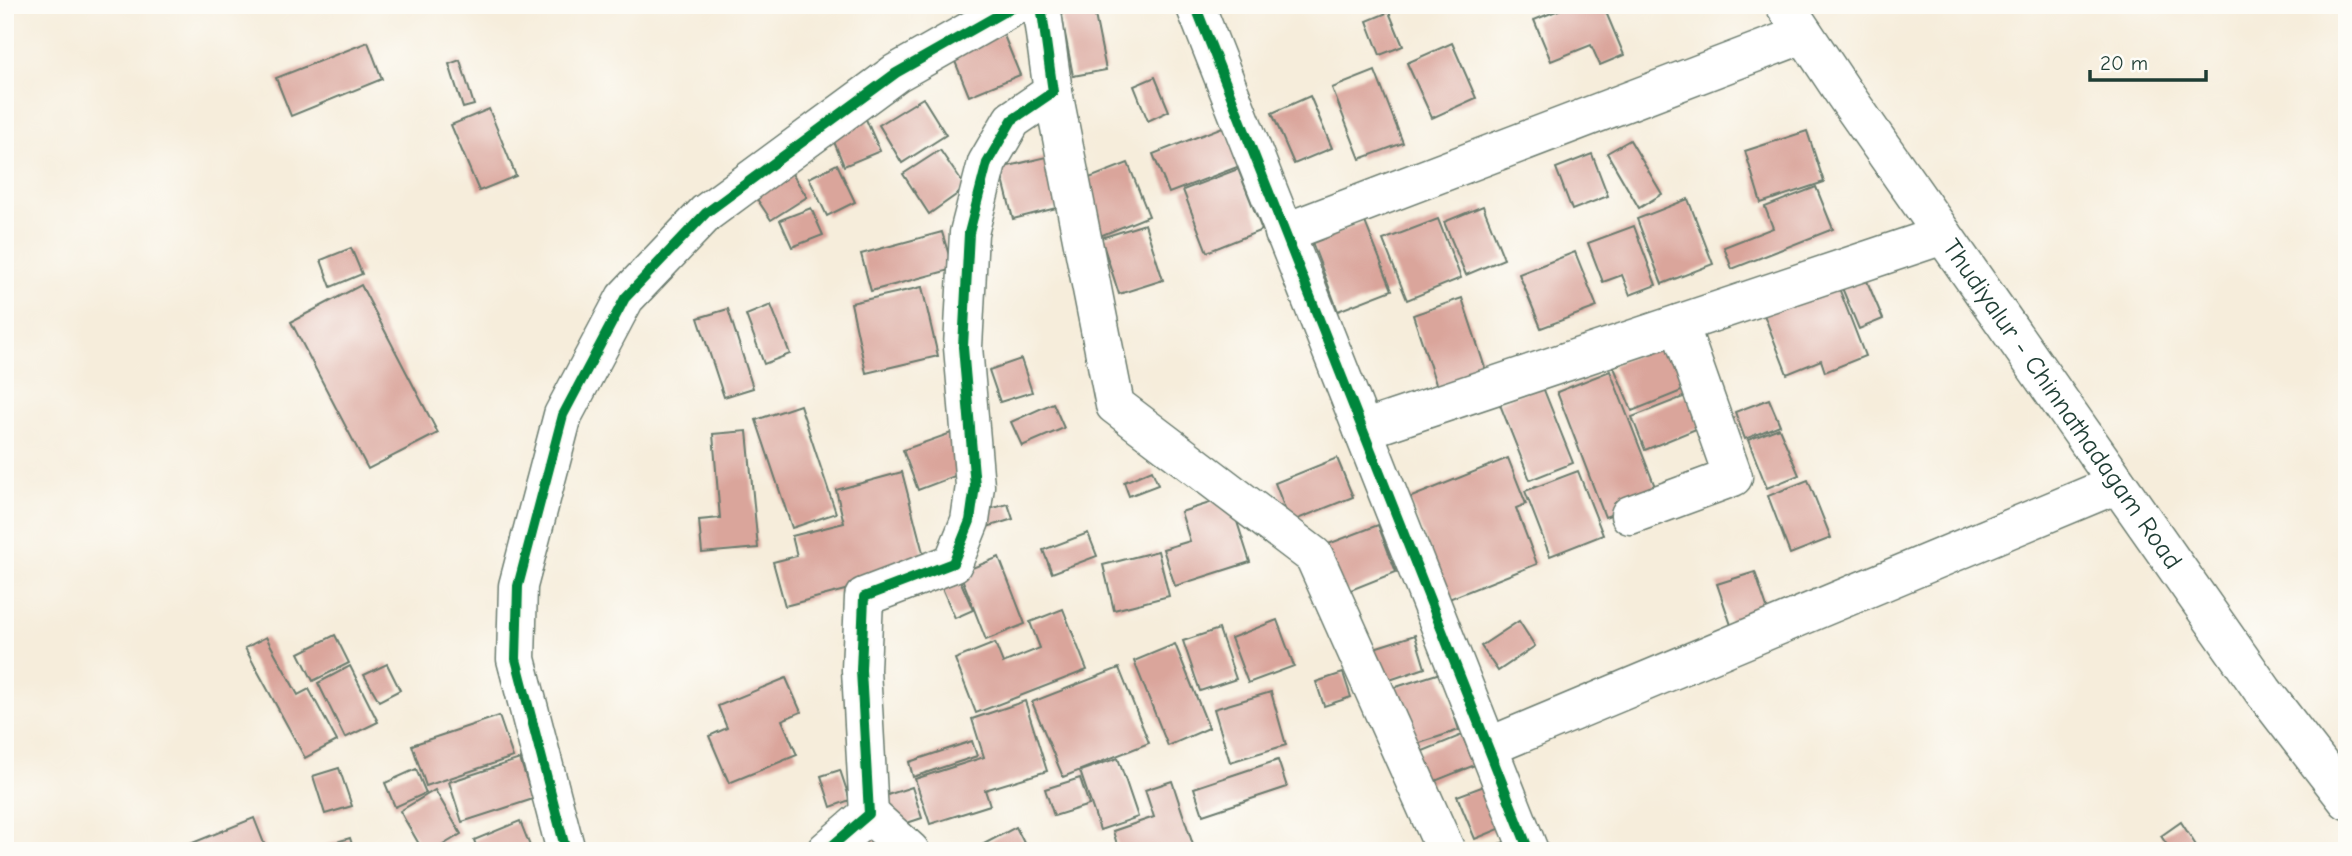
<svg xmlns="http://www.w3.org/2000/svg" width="2352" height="856" viewBox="0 0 2352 856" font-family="'Comic Neue',sans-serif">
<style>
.building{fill:#daa59b}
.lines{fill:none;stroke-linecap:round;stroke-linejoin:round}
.minor-casing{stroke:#6a7b6e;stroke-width:41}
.major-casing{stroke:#6a7b6e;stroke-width:41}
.minor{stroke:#fff;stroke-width:38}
.major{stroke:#fff;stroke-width:38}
.cycleway-casing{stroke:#fdfcf7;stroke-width:15}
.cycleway{stroke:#00873e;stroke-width:10}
.labels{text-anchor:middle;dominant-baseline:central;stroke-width:5;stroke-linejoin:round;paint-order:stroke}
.street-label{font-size:26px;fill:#1f3d34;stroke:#fdfcf7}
</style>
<rect width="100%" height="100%" fill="#fdfcf7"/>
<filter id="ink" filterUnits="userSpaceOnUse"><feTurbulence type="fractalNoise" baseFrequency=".0143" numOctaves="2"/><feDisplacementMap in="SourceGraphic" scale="14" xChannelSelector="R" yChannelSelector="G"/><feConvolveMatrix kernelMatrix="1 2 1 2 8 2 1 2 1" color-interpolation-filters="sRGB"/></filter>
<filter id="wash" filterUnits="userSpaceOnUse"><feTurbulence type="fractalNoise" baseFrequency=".00686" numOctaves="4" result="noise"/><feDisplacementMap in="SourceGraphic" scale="28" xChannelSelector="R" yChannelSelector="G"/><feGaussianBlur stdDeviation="1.57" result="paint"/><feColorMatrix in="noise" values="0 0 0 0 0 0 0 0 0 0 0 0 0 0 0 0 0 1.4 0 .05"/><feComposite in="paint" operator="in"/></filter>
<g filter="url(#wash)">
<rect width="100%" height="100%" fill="#f6eddb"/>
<g id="blocks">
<g class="building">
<polygon points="1071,5 1093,5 1106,70 1073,76 1060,7"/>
<polygon points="1571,5 1603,5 1624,55 1600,65 1591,45 1551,61 1534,20"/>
<polygon points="1389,12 1403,46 1380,55 1367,21"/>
<polygon points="1003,33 1020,75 969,96 952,54"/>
<polygon points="368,42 382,79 291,116 276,78"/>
<polygon points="1452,43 1476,98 1432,118 1407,63"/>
<polygon points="460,60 474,105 463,108 449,64"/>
<polygon points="1375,71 1403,143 1360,159 1332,88"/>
<polygon points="1155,77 1169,111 1148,121 1134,86"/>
<polygon points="1310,96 1332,148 1294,164 1272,113"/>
<polygon points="923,98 946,135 902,163 879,125"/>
<polygon points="489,109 516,176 479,191 451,125"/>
<polygon points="865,117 880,151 844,166 830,132"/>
<polygon points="1225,126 1240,166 1169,193 1153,154"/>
<polygon points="1807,131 1824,182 1761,203 1745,151"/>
<polygon points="1630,140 1662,194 1639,208 1607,153"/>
<polygon points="940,150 966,188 929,214 903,174"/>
<polygon points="1592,154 1608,196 1572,210 1556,168"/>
<polygon points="1055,155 1068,205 1013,219 1000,168"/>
<polygon points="1128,163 1149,216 1100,236 1079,182"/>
<polygon points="837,164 855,202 827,216 809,178"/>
<polygon points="787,166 807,197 771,220 751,190"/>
<polygon points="1238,169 1262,230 1207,252 1183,190"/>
<polygon points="1816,187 1833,229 1732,269 1724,247 1773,228 1765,207"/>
<polygon points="1688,199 1713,264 1662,284 1637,219"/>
<polygon points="1483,206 1504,259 1466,275 1444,222"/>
<polygon points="811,208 823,235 792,247 780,220"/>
<polygon points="1438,219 1461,278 1407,300 1383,240"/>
<polygon points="1365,222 1392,290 1338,311 1312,242"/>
<polygon points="1145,224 1163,280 1119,294 1101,238"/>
<polygon points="1634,226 1656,285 1630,295 1622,275 1603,282 1588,243"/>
<polygon points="942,232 953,269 871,291 861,254"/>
<polygon points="351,248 362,274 331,287 321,260"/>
<polygon points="1575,252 1597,307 1541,328 1519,274"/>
<polygon points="1864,274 1883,319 1859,329 1840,283"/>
<polygon points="1837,283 1865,356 1825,372 1821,360 1787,374 1763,312"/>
<polygon points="361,285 438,433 368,469 291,322"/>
<polygon points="922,287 938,356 866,373 851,303"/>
<polygon points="1462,298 1489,380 1440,396 1413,315"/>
<polygon points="771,305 790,354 764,364 746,315"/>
<polygon points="728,309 753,388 724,397 698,318"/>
<polygon points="1670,341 1689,388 1632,411 1613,365"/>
<polygon points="1021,359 1032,392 1000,402 989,370"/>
<polygon points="1610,371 1659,497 1605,517 1557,392"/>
<polygon points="1542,385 1573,463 1530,480 1499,402"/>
<polygon points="1688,395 1701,427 1645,450 1632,417"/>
<polygon points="1769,399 1780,425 1745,439 1735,412"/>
<polygon points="1053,403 1064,428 1022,446 1011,422"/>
<polygon points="800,405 836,513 792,528 756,420"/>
<polygon points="1779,428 1799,475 1767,488 1748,440"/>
<polygon points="747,431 758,548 702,553 699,520 720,518 713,434"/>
<polygon points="954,432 968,471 918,490 903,450"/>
<polygon points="1337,458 1353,497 1290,522 1275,483"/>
<polygon points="1508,458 1526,504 1516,508 1537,564 1449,599 1409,498"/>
<polygon points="1152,470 1158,485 1129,496 1124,482"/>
<polygon points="1578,471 1603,535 1550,556 1525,491"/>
<polygon points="902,472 927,568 785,606 773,562 797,556 792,536 844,523 836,490"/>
<polygon points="1808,480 1831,538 1790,554 1768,496"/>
<polygon points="1229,497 1250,562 1175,586 1163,549 1190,541 1181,512"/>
<polygon points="1008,504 1013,519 987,527 982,511"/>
<polygon points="1378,525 1396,572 1341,594 1323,546"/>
<polygon points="1088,533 1097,556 1052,573 1043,550"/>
<polygon points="1158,551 1169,596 1114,610 1103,565"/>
<polygon points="999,557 1025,624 986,640 960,573"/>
<polygon points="1755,572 1769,614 1731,625 1717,584"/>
<polygon points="960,580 973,610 955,618 942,588"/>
<polygon points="1063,609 1087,670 976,713 955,659 995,643 1003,663 1040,648 1030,622"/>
<polygon points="1277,620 1294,666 1248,683 1231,638"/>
<polygon points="1519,621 1535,646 1498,671 1481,646"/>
<polygon points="1219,629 1236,679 1200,691 1183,641"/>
<polygon points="335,635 349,663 313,681 299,653"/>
<polygon points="1415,635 1425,668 1378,684 1368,650"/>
<polygon points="266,637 298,695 309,689 337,741 305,758 245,648"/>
<polygon points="1175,644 1209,728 1168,746 1134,661"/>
<polygon points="387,664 400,690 379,701 364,675"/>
<polygon points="350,666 378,722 345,738 318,683"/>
<polygon points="1119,668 1149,743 1063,777 1032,702"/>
<polygon points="1343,673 1351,697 1324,706 1316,682"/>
<polygon points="1440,673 1459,730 1411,746 1393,688"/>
<polygon points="786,678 801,712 782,720 797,755 729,783 709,736 727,728 718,706"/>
<polygon points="1271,692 1286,745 1230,762 1214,709"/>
<polygon points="1025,701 1047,771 985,790 990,805 930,824 915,779 984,757 972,719"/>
<polygon points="499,716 513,757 426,786 412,745"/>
<polygon points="1462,735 1475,765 1425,785 1413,755"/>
<polygon points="972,741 977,756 913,777 909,762"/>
<polygon points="1118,758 1138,817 1100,830 1080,771"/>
<polygon points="520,759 533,799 462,822 449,782"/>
<polygon points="1278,760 1287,787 1203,815 1194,788"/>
<polygon points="339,768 352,806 325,814 313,776"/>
<polygon points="416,769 426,793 395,807 385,783"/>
<polygon points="840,770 850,800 831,807 821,776"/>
<polygon points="1080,778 1089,805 1054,816 1045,789"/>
<polygon points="1172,781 1195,851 1119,851 1113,831 1154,817 1145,790"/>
<polygon points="1487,785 1504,827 1475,839 1457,796"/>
<polygon points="912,787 922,818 892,828 881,797"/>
<polygon points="435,790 461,834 433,851 423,851 400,811"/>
<polygon points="254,818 267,851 181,851 180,848"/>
<polygon points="520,821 532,851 478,851 474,840"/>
<polygon points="2181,822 2199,850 2198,851 2171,851 2161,836"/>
<polygon points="1016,827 1028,851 985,851 982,845"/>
<polygon points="879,834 887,851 863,851 860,844"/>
<polygon points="350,838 354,851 324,851 323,846"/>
<polygon points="1505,842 1507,851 1478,851 1478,850"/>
</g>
</g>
</g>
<g filter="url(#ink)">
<use href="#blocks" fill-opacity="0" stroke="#6a7b6e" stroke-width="2"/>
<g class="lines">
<g class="minor-casing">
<g id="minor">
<polyline points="1195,5 1529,851"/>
<polyline points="1053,92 1115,405 1314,556 1446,851"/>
<polyline points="1284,233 1804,34"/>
<polyline points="1363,430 1943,235"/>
<polyline points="1630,515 1733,477 1679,324"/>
<polyline points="1488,747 2117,484"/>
<polyline points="869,814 910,851"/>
<polyline points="566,851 516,659 518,586 563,415 625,298 706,213 896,73 1016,5"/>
<polyline points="826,851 869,814 861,670 864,597 953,563 970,521 975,486 963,347 969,233 987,163 1012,120 1053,92 1041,5"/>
</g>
</g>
<g class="major-casing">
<g id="major">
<path id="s1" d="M1785,5L1843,92L2263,691L2347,800"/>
</g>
</g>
<use href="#minor" class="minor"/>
<use href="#major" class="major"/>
<g class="cycleway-casing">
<g id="cycleway">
<polyline points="1195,5 1529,851"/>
<polyline points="566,851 516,659 518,586 563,415 625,298 706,213 896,73 1016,5"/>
<polyline points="826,851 869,814 861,670 864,597 953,563 970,521 975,486 963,347 969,233 987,163 1012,120 1053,92 1041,5"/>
</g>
</g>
<use href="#cycleway" class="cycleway"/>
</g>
</g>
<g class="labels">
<g class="street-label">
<text stroke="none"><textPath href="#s1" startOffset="486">Thudiyalur - Chinnathadagam Road</textPath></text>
</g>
</g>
<rect width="2352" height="856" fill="none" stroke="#fdfcf7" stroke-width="28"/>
<path d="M2090 70v10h116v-10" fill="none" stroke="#1f3d34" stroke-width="3.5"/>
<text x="2100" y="70" font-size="21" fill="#1f3d34" stroke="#fdfcf7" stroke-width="5" paint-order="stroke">20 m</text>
</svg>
